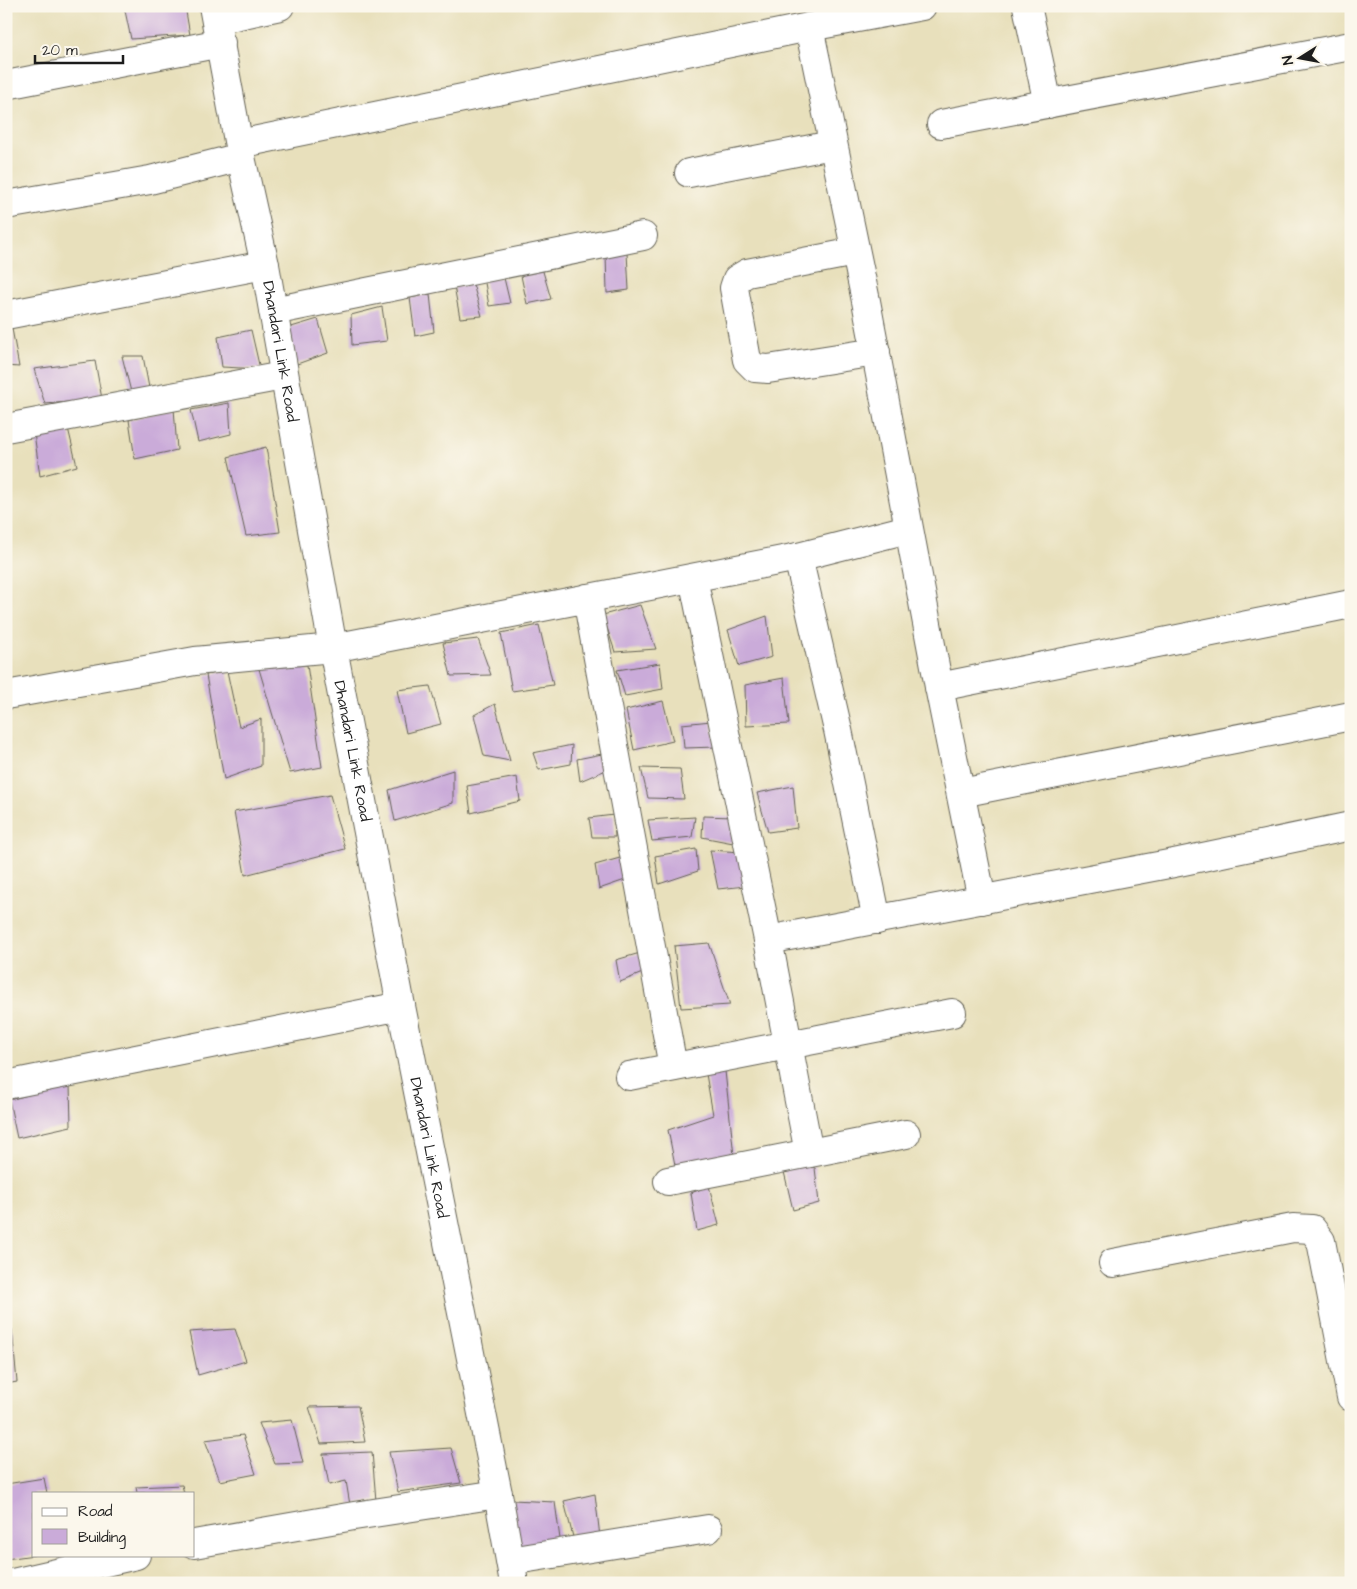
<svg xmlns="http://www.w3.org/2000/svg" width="1357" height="1589" viewBox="0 0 1357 1589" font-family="'Architects Daughter',sans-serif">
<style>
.building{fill:#caabd9}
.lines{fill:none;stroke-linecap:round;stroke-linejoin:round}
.street-casing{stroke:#636154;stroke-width:30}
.secondary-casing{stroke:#636154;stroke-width:30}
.street{stroke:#fff;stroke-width:28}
.secondary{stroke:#fff;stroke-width:28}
.labels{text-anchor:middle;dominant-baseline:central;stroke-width:4;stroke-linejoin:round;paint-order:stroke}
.street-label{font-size:16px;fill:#1c1c1c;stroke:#fbf7ec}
</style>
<rect width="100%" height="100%" fill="#fbf7ec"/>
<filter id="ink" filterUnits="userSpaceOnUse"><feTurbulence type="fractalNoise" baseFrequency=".02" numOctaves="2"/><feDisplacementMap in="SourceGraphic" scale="10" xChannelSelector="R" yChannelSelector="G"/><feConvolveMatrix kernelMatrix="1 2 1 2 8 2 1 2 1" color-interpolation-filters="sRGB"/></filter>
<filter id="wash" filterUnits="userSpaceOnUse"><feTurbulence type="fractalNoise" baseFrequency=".0096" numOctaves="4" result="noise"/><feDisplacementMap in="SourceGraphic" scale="20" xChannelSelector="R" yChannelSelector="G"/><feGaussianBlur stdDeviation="1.12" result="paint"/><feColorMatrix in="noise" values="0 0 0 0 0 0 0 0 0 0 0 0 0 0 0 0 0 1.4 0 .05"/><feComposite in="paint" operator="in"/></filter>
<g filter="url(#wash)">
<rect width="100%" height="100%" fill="#e8e0bc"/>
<g id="blocks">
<g class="building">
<polygon points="124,6 185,6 190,35 131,39"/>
<polygon points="606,252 627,253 629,290 607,293"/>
<polygon points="542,268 551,299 527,304 520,271"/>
<polygon points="484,277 504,278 510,303 489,306"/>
<polygon points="473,284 482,316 460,318 454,286"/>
<polygon points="430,294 434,332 415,336 410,298"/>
<polygon points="382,307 387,341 352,345 351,315"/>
<polygon points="318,319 328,353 297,364 288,328"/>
<polygon points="11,323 19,367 6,366 6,325"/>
<polygon points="251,330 260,369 222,367 218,337"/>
<polygon points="122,356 143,356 150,393 131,392"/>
<polygon points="95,361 102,399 45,404 34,369"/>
<polygon points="229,403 231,434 198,442 191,410"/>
<polygon points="174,408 177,450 135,459 129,420"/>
<polygon points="68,428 77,466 40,476 34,433"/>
<polygon points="266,447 280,532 246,536 228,457"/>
<polygon points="640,605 656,649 615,652 603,615"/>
<polygon points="767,616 772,657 739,666 728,630"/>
<polygon points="539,625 553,685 512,691 501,633"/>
<polygon points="478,639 491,675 451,676 443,643"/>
<polygon points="660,663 663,689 625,696 617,670"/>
<polygon points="307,665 322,767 290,773 259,669"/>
<polygon points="227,671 239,727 261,719 261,766 224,779 206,675"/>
<polygon points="784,678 789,724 746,726 745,685"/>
<polygon points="430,686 441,724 406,733 397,690"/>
<polygon points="663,701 673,741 634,750 626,710"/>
<polygon points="495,704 510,761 484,756 474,715"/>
<polygon points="711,721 717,747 684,748 682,724"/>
<polygon points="572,745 571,764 539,770 533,753"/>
<polygon points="607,753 606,770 580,781 577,759"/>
<polygon points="641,768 680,769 684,799 648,798"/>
<polygon points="453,770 453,803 395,821 389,790"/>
<polygon points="517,777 520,801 471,813 467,786"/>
<polygon points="793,786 797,828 768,832 757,793"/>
<polygon points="330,795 345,849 245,875 234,812"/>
<polygon points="614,815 615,837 592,837 589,818"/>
<polygon points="703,816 733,817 733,843 702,837"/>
<polygon points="695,817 692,837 652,841 648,820"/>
<polygon points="696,849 698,871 659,884 655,856"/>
<polygon points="710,850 741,852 746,886 718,889"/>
<polygon points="627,856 628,879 599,889 595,865"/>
<polygon points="709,943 730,1005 681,1008 674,946"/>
<polygon points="640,953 645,972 620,982 616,960"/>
<polygon points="725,1071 734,1156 676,1170 668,1130 713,1115 706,1074"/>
<polygon points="70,1084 71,1126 17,1138 9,1100"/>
<polygon points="781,1159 815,1168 819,1203 793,1210"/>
<polygon points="709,1186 719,1225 697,1231 691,1193"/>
<polygon points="12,1329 17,1382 6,1384 6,1331"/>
<polygon points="235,1329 246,1361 198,1375 189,1332"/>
<polygon points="358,1406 365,1442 321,1444 309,1407"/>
<polygon points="292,1420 303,1463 275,1464 259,1423"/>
<polygon points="243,1435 256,1474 220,1481 205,1440"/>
<polygon points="451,1448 461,1483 398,1492 389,1452"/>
<polygon points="372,1452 376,1501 350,1505 346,1481 329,1485 323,1454"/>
<polygon points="44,1478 47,1493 34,1493 34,1555 6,1559 6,1484"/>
<polygon points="182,1485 184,1493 137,1493 136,1487"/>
<polygon points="595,1494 600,1537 573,1537 564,1501"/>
<polygon points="512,1500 555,1502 560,1539 520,1547"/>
</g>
</g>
</g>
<g filter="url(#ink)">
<use href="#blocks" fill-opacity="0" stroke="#636154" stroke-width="1"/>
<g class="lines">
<g class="street-casing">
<g id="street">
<polyline points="1027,6 1048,104"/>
<polyline points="216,20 280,6"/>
<polyline points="809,27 866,301 939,687 982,900"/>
<polyline points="6,85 221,43"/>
<polyline points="941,124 1351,46"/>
<polyline points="239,144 809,27 922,6"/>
<polyline points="689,173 832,145"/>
<polyline points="6,205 150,180 241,157"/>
<polyline points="855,252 747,273 737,279 734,288 747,360 755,368 768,369 876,352"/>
<polyline points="273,311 643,236"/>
<polyline points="6,315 265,265"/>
<polyline points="6,428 283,376"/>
<polyline points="798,557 838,730 877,920"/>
<polyline points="693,578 768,940 809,1153"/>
<polyline points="587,598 673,1067"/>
<polyline points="939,687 1351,604"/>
<polyline points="6,695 195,661 333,648 798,557 908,529"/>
<polyline points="961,793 1351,716"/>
<polyline points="768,940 1174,863 1351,826"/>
<polyline points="629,1076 952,1013"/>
<polyline points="6,1085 401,1006"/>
<polyline points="668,1181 906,1134"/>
<polyline points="1113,1263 1293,1228 1312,1229 1321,1241 1351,1397"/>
<polyline points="194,1544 354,1516 498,1494"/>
<polyline points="510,1561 708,1529"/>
<polyline points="13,1583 136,1555"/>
</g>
</g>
<g class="secondary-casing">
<g id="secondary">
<path id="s1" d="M213,6L241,157L265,265L333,648L401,1006L498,1494L514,1583"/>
</g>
</g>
<use href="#street" class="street"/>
<use href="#secondary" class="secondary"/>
</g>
</g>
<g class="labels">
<g class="street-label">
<text stroke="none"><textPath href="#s1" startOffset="352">Dhandari Link Road</textPath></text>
<text stroke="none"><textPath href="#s1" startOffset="758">Dhandari Link Road</textPath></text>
<text stroke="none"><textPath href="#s1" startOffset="1162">Dhandari Link Road</textPath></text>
</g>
</g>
<rect width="1357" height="1589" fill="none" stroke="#fbf7ec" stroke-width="25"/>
<rect x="32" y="1492" width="162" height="65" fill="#fbf7ec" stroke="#a29f99"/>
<rect x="42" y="1508" width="25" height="8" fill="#ffffff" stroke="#a29f99"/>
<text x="78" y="1516" font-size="15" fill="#1c1c1c">Road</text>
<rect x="42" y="1529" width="25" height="15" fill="#caabd9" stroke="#a29f99"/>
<text x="78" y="1542" font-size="15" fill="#1c1c1c">Building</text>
<g transform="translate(1300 58) rotate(259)" stroke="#fbf7ec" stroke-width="4" paint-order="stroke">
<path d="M0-4L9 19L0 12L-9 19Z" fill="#1c1c1c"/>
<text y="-8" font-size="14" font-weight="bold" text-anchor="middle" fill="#1c1c1c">N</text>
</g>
<path d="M35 55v8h88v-8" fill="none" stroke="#1c1c1c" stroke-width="2.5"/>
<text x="42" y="55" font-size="15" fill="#1c1c1c" stroke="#fbf7ec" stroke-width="4" paint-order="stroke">20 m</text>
</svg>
